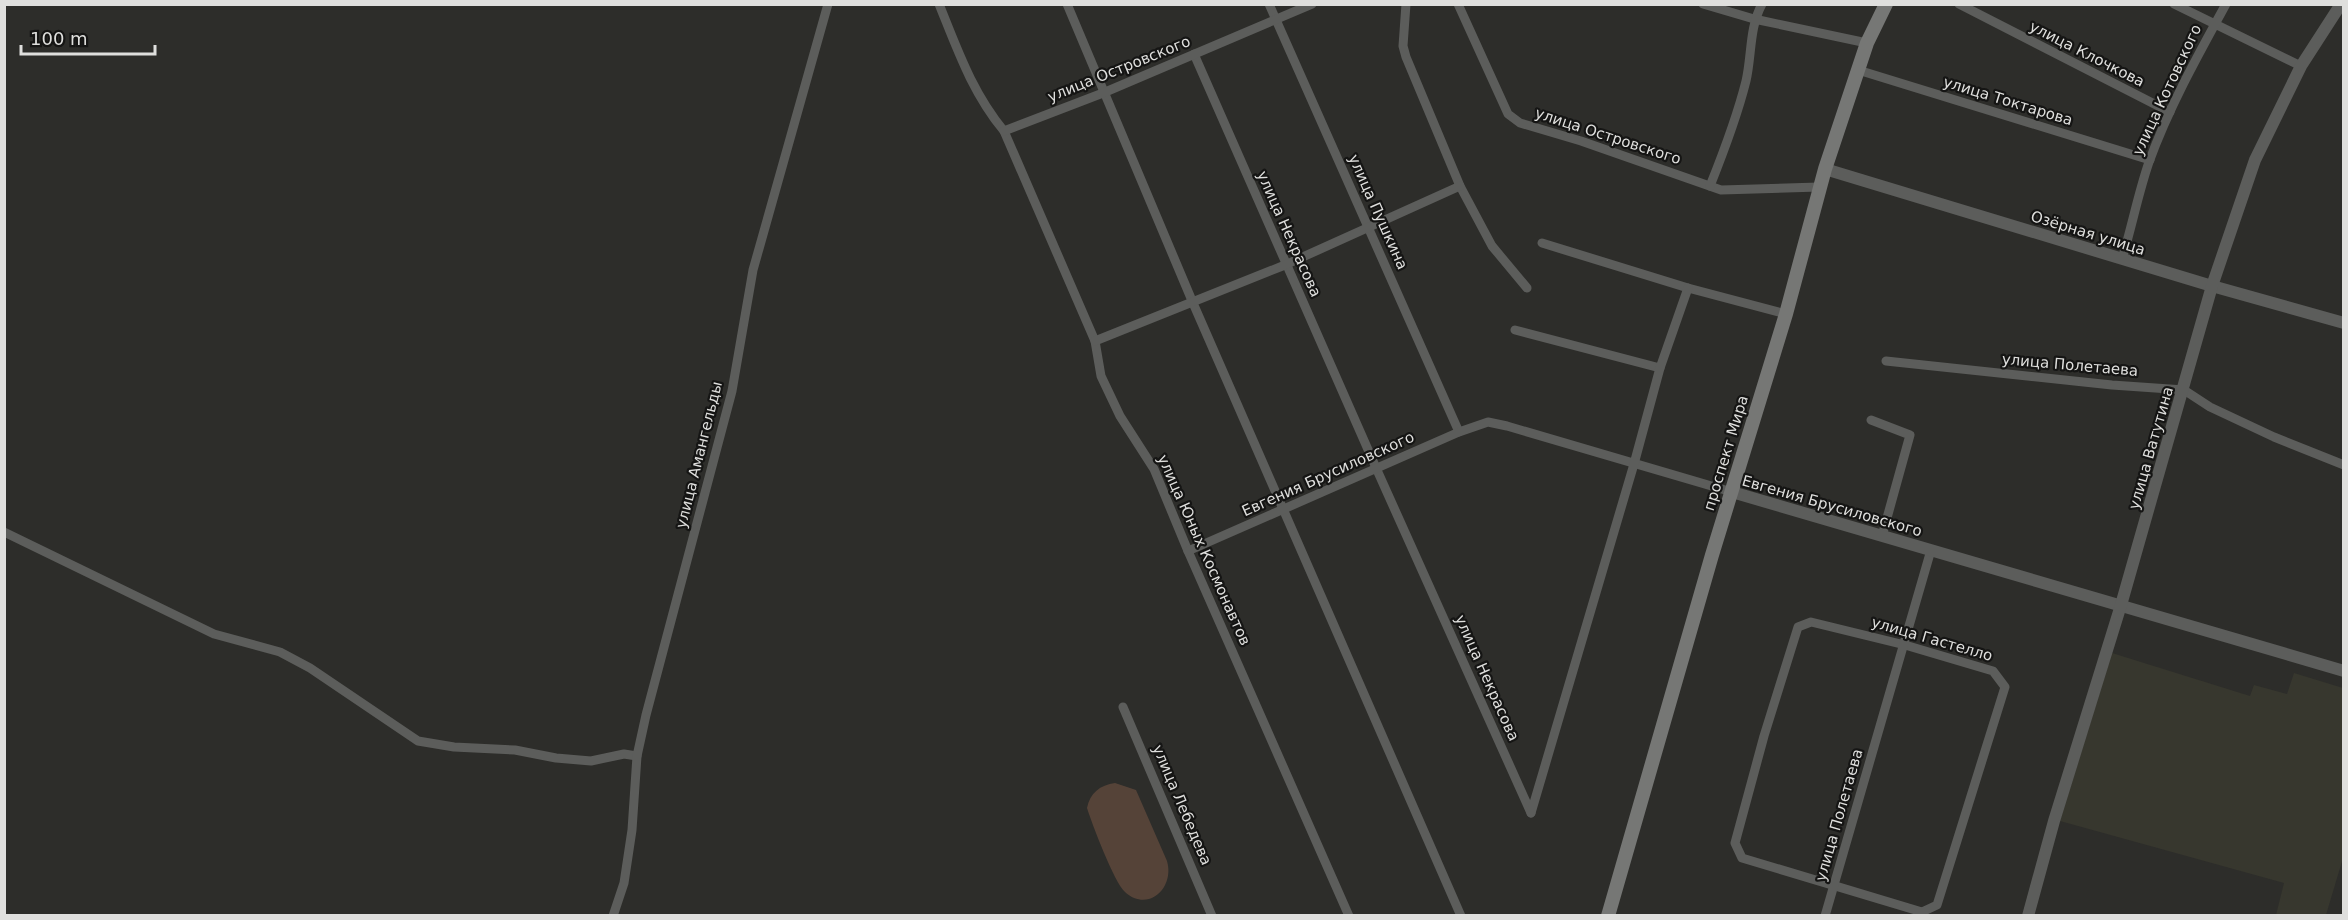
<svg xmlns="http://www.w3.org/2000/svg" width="2348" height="920" viewBox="0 0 2348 920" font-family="'DejaVu Sans',sans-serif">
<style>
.built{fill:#37372e}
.green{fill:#554338}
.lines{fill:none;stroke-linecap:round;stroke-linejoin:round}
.minor{stroke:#5c5d5b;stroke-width:9}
.tertiary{stroke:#5c5d5b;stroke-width:12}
.secondary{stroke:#767775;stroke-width:14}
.labels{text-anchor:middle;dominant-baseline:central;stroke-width:4.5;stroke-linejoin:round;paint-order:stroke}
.street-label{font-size:15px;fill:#dfdfdd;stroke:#151514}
</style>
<rect width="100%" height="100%" fill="#2d2d2a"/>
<polygon class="built" points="2112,653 2250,696 2254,685 2287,694 2294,673 2343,688 2343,858 2326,915 2276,915 2284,883 2060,821"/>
<path class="green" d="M1115,783L1136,790L1167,861C1175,888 1148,913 1125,892C1114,882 1092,824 1087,808C1090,793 1100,785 1115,783Z"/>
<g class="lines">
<g class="minor">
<path d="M939,4C958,51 972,92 1004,131L1095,341L1101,376L1120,416L1154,469L1188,551L1349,916"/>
<polyline points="1067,4 1193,303 1461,916"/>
<polyline points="1269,4 1459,432"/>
<polyline points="1406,4 1403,46 1406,57 1460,186 1492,246 1527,288"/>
<polyline points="1458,4 1508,114 1520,123 1581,141 1721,190 1819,187"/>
<polyline points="1703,4 1754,19 1867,43"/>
<polyline points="1959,4 2170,112"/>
<polyline points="2174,4 2301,66"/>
<polyline points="1194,54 1377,470 1531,813"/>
<polyline points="1858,70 2150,160"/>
<polyline points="1004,131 1103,93 1312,4"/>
<path d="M1710,186C1724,151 1737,117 1746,81C1752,55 1749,28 1762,4"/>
<polyline points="1542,243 1688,288 1786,314"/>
<path d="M2122,259C2132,226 2138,194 2149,162C2169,107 2198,55 2226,4"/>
<polyline points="1515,330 1660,368"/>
<polyline points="1095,341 1285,265 1460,186"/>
<polyline points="1886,361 2112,385 2184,390 2210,407 2274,437 2344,465"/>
<polyline points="1871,420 1910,435 1882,536"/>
<polyline points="4,532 214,634 280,652 310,668 418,741 454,747 515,750 556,758 591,761 624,754 637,756"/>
<polyline points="1188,551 1459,432 1488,422 1507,426 1732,492"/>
<polygon points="1811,622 1905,645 1993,671 2005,687 1937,905 1922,912 1742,858 1735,843 1764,736 1798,627"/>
<polyline points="1123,707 1212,916"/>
<polyline points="1531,813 1634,464 1660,368 1688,288"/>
<polyline points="613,916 624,883 632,830 637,756 646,715 732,391 753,270 828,4"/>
<polyline points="1825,916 1931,550"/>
</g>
<g class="tertiary">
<polyline points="1825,169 2212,286 2344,323"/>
<polyline points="1732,492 2344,671"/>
<polyline points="2028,916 2054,821 2121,605 2212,286 2255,160 2301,66 2341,4"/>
</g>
<polyline class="secondary" points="1608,916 1712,555 1786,314 1825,169 1867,43 1886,4"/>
</g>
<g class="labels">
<g class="street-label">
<text transform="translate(2087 54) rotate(27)">улица Клочкова</text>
<text transform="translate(1119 69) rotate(-22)">улица Островского</text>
<text transform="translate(2167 90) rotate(-65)">улица Котовского</text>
<text transform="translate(2008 101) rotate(17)">улица Токтарова</text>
<text transform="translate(1608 136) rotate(18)">улица Островского</text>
<text transform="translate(1378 212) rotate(66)">улица Пушкина</text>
<text transform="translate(2088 233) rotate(17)">Озёрная улица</text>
<text transform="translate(1289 234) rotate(66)">улица Некрасова</text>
<text transform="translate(2070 365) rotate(5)">улица Полетаева</text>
<text transform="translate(2151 448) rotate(-74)">улица Ватутина</text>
<text transform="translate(1726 453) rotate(-73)">проспект Мира</text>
<text transform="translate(699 455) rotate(-76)">улица Амангельды</text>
<text transform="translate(1328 474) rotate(-24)">Евгения Брусиловского</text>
<text transform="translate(1832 506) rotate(16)">Евгения Брусиловского</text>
<text transform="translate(1204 550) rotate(66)">улица Юных Космонавтов</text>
<text transform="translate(1932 639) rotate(16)">улица Гастелло</text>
<text transform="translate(1487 678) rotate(66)">улица Некрасова</text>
<text transform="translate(1182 805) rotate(67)">улица Лебедева</text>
<text transform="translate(1839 815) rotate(-74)">улица Полетаева</text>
</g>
</g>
<rect width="2348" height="920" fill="none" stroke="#dfdfdd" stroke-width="12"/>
<path d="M21 45v9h134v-9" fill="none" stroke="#dfdfdd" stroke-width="3"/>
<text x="30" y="45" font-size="18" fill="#dfdfdd" stroke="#151514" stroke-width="4.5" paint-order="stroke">100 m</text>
</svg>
